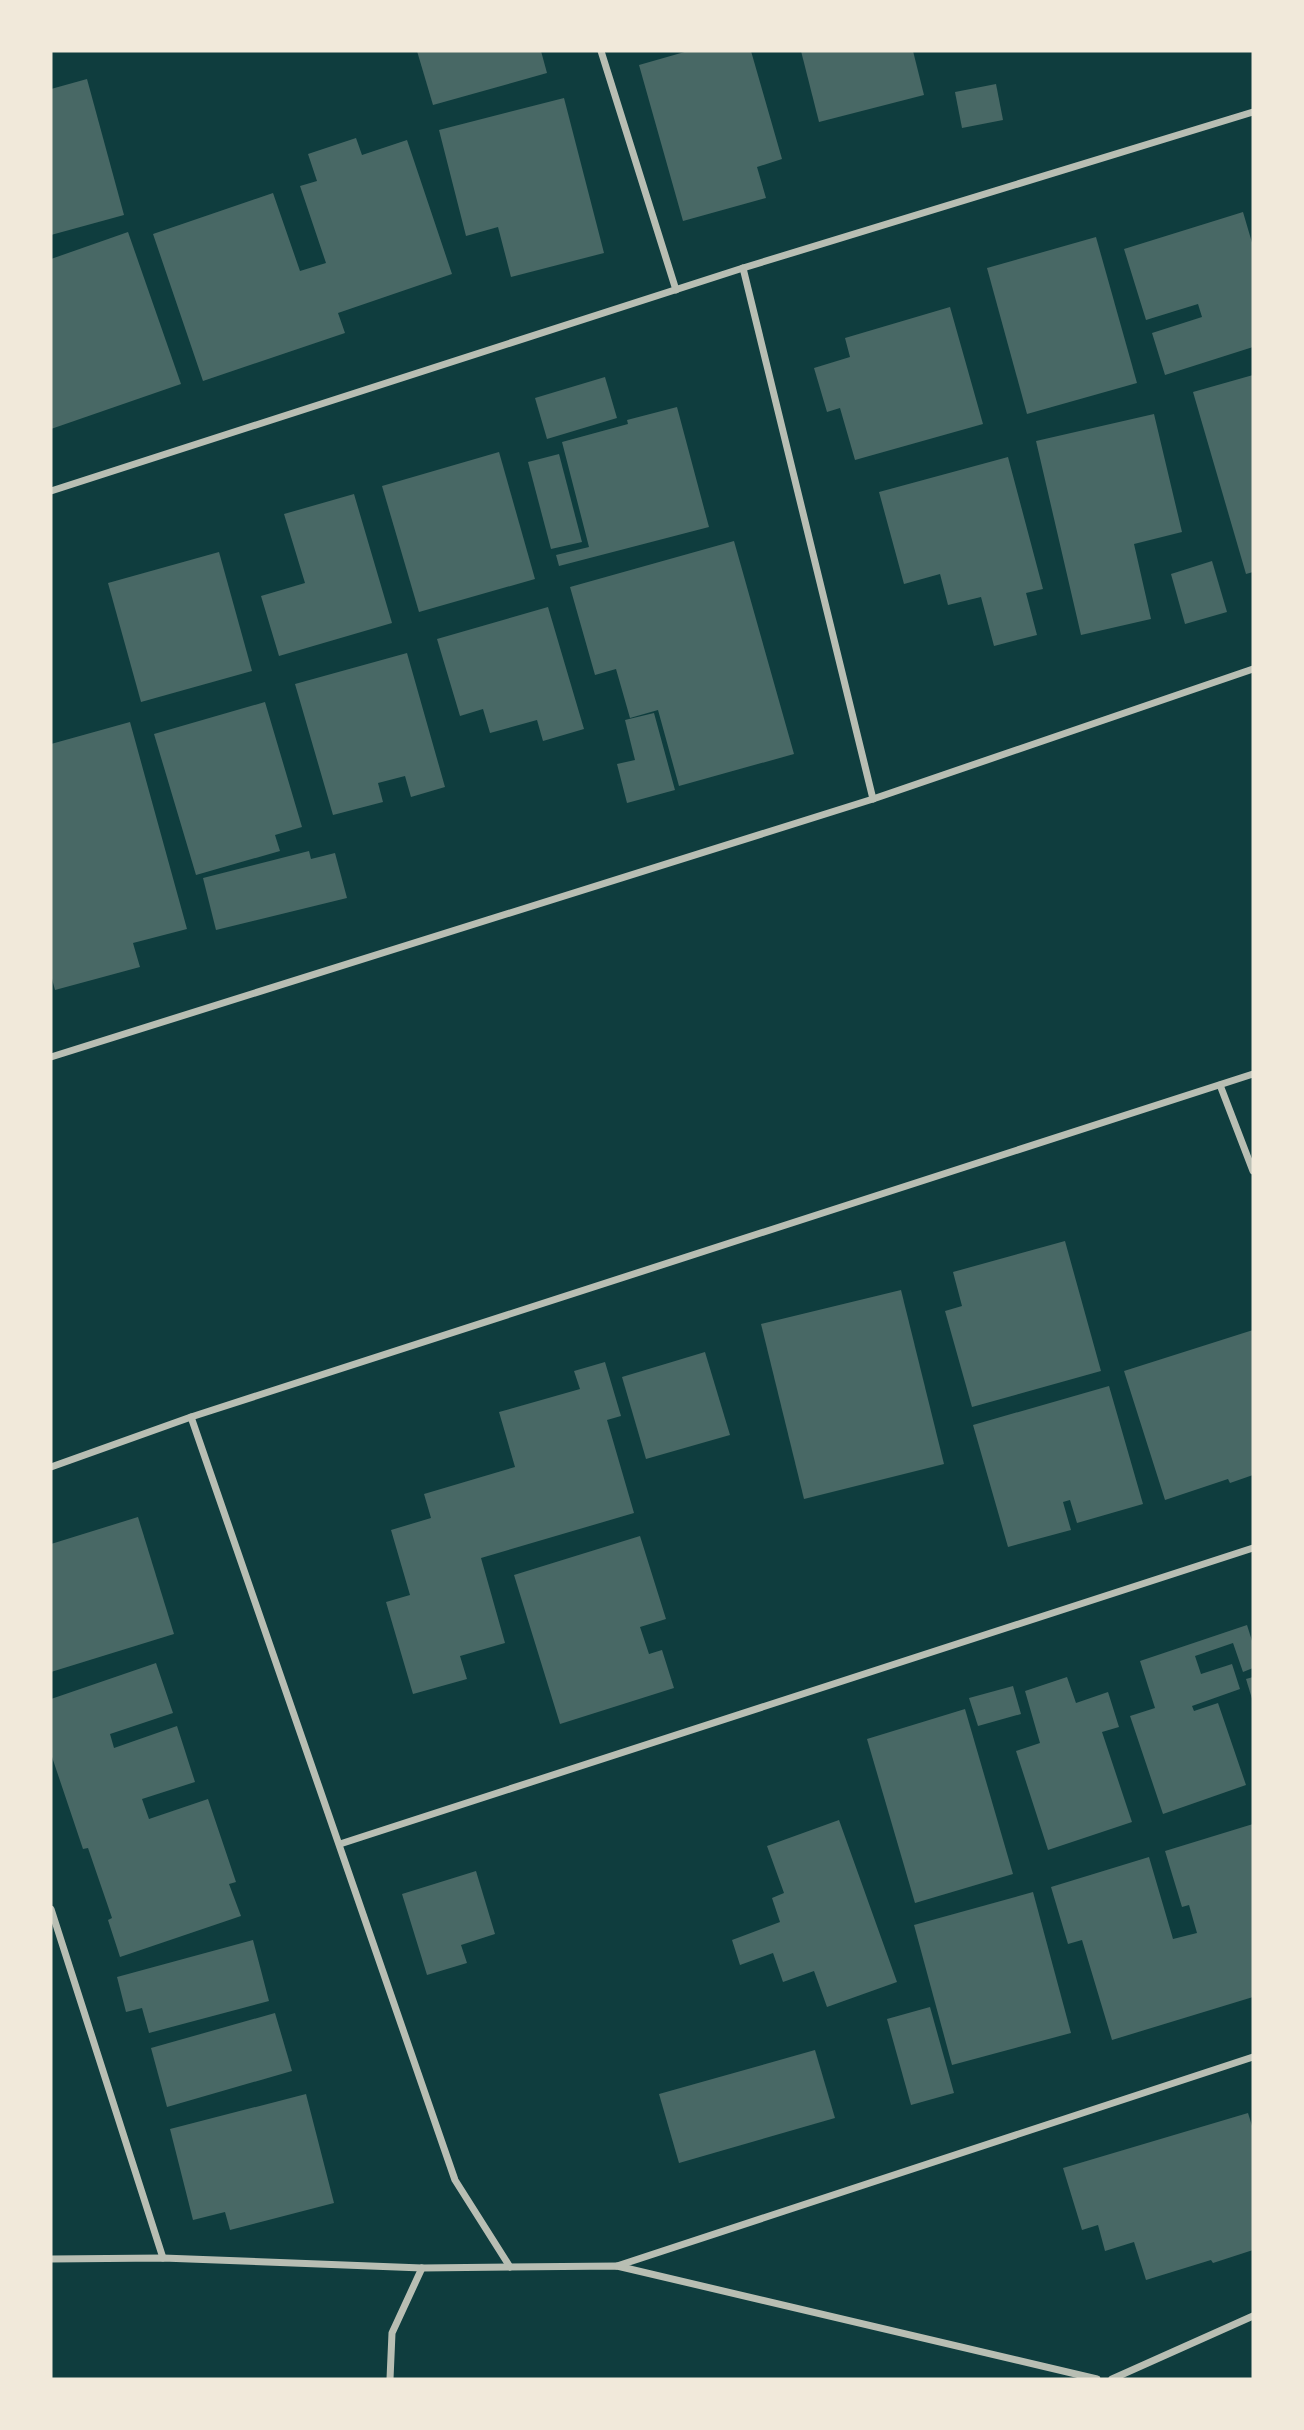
<svg xmlns="http://www.w3.org/2000/svg" width="1304" height="2430" viewBox="0 0 1304 2430" font-family="'Open Sans',sans-serif">
<style>
.building{fill:#486865}
.lines{fill:none;stroke-linecap:round;stroke-linejoin:round}
.minor{stroke:#b8beb3;stroke-width:7}
</style>
<rect width="100%" height="100%" fill="#0f3d3e"/>
<g class="building">
<polygon points="417,51 541,51 547,73 433,105"/>
<polygon points="688,51 751,51 782,159 757,167 766,198 683,221 639,65"/>
<polygon points="801,51 913,51 924,95 819,122"/>
<polygon points="87,79 124,215 51,235 51,89"/>
<polygon points="996,84 1003,120 962,128 955,92"/>
<polygon points="564,98 604,253 511,277 498,227 466,236 439,130"/>
<polygon points="356,138 362,155 407,140 452,274 338,313 345,333 203,381 153,234 273,193 300,271 326,263 300,186 317,181 308,154"/>
<polygon points="1243,212 1253,246 1253,347 1165,375 1152,333 1202,317 1198,304 1146,320 1124,249"/>
<polygon points="128,232 181,384 51,429 51,259"/>
<polygon points="1096,237 1137,383 1027,414 987,268"/>
<polygon points="950,307 983,424 855,460 840,408 827,412 814,368 850,357 845,338"/>
<polygon points="1253,375 1253,572 1246,574 1193,392"/>
<polygon points="605,377 617,418 547,439 535,398"/>
<polygon points="677,407 709,527 559,566 556,555 589,547 562,442 628,424 627,420"/>
<polygon points="1154,414 1182,532 1134,544 1151,619 1081,635 1036,441"/>
<polygon points="499,452 535,579 419,612 382,486"/>
<polygon points="559,454 582,542 551,549 528,462"/>
<polygon points="1008,457 1043,589 1026,593 1037,635 994,646 981,597 948,605 940,574 904,584 879,492"/>
<polygon points="354,494 392,623 279,656 261,596 305,583 284,514"/>
<polygon points="734,541 794,754 679,786 658,710 630,718 616,669 595,675 570,587"/>
<polygon points="219,552 252,671 141,702 108,583"/>
<polygon points="1212,561 1227,612 1185,624 1171,574"/>
<polygon points="548,607 584,729 543,741 537,720 490,733 483,709 460,716 437,639"/>
<polygon points="407,653 445,787 411,797 405,776 378,783 383,802 333,815 295,684"/>
<polygon points="265,702 302,827 275,835 280,851 196,875 154,734"/>
<polygon points="654,713 675,790 627,803 617,764 635,760 625,720"/>
<polygon points="130,722 187,929 133,943 140,967 55,990 51,975 51,744"/>
<polygon points="309,851 311,859 335,853 347,898 216,930 203,878"/>
<polygon points="1065,1241 1101,1371 972,1407 945,1311 962,1306 953,1272"/>
<polygon points="901,1290 944,1464 804,1499 761,1324"/>
<polygon points="1253,1330 1253,1475 1230,1483 1228,1479 1165,1500 1124,1371"/>
<polygon points="705,1352 730,1435 646,1459 622,1377"/>
<polygon points="605,1362 621,1416 607,1420 634,1513 481,1558 505,1643 460,1656 467,1679 413,1694 386,1602 410,1595 391,1530 431,1518 424,1494 515,1467 499,1412 580,1389 574,1371"/>
<polygon points="1109,1386 1143,1504 1077,1523 1070,1500 1063,1502 1071,1530 1008,1547 973,1425"/>
<polygon points="138,1517 174,1634 51,1672 51,1544"/>
<polygon points="640,1536 666,1619 640,1627 649,1654 662,1650 674,1688 560,1724 514,1575"/>
<polygon points="1247,1625 1253,1644 1253,1668 1243,1672 1233,1643 1195,1656 1201,1674 1232,1664 1240,1689 1192,1706 1194,1711 1218,1703 1246,1785 1163,1814 1130,1716 1155,1708 1140,1661"/>
<polygon points="156,1663 173,1713 110,1734 114,1748 177,1726 195,1782 142,1799 149,1819 208,1799 236,1882 229,1884 241,1916 120,1957 108,1920 112,1918 88,1848 83,1849 51,1754 51,1699"/>
<polygon points="1067,1677 1076,1703 1108,1692 1119,1727 1102,1732 1132,1822 1048,1850 1016,1751 1040,1743 1025,1691"/>
<polygon points="1253,1677 1253,1702 1246,1679"/>
<polygon points="1013,1686 1021,1714 978,1726 969,1698"/>
<polygon points="965,1709 1013,1874 915,1903 867,1739"/>
<polygon points="839,1820 897,1982 827,2007 814,1971 783,1982 773,1953 740,1965 732,1940 780,1922 772,1898 784,1893 767,1846"/>
<polygon points="1253,1824 1253,1997 1112,2040 1082,1940 1068,1944 1051,1887 1149,1857 1173,1939 1197,1933 1189,1905 1182,1907 1165,1851"/>
<polygon points="476,1871 495,1934 461,1945 467,1963 427,1975 402,1894"/>
<polygon points="1033,1892 1071,2033 952,2065 914,1925"/>
<polygon points="253,1940 269,2001 149,2033 142,2008 126,2012 117,1977"/>
<polygon points="930,2007 954,2093 911,2105 887,2019"/>
<polygon points="275,2013 292,2071 167,2107 151,2048"/>
<polygon points="815,2050 835,2118 679,2163 659,2094"/>
<polygon points="306,2094 334,2203 230,2230 225,2212 193,2220 170,2129"/>
<polygon points="1248,2113 1253,2129 1253,2250 1213,2263 1211,2260 1146,2280 1134,2242 1105,2251 1098,2225 1082,2230 1063,2168"/>
</g>
<g class="lines">
<g class="minor">
<polyline points="601,51 676,290"/>
<polyline points="743,268 873,799"/>
<polyline points="51,491 743,268 1253,112"/>
<polyline points="51,1057 873,799 1253,669"/>
<polyline points="1220,1085 1253,1171"/>
<polyline points="191,1417 455,2180 510,2267"/>
<polyline points="51,1467 191,1417 1253,1074"/>
<polyline points="340,1844 1253,1548"/>
<polyline points="51,1909 163,2258"/>
<polyline points="51,2259 163,2258 422,2268 617,2266 1097,2379"/>
<polyline points="617,2266 1253,2057"/>
<polyline points="390,2379 392,2333 422,2268"/>
<polyline points="1112,2379 1253,2316"/>
</g>
</g>
<rect width="1304" height="2430" fill="none" stroke="#f1e9da" stroke-width="105"/>
</svg>
